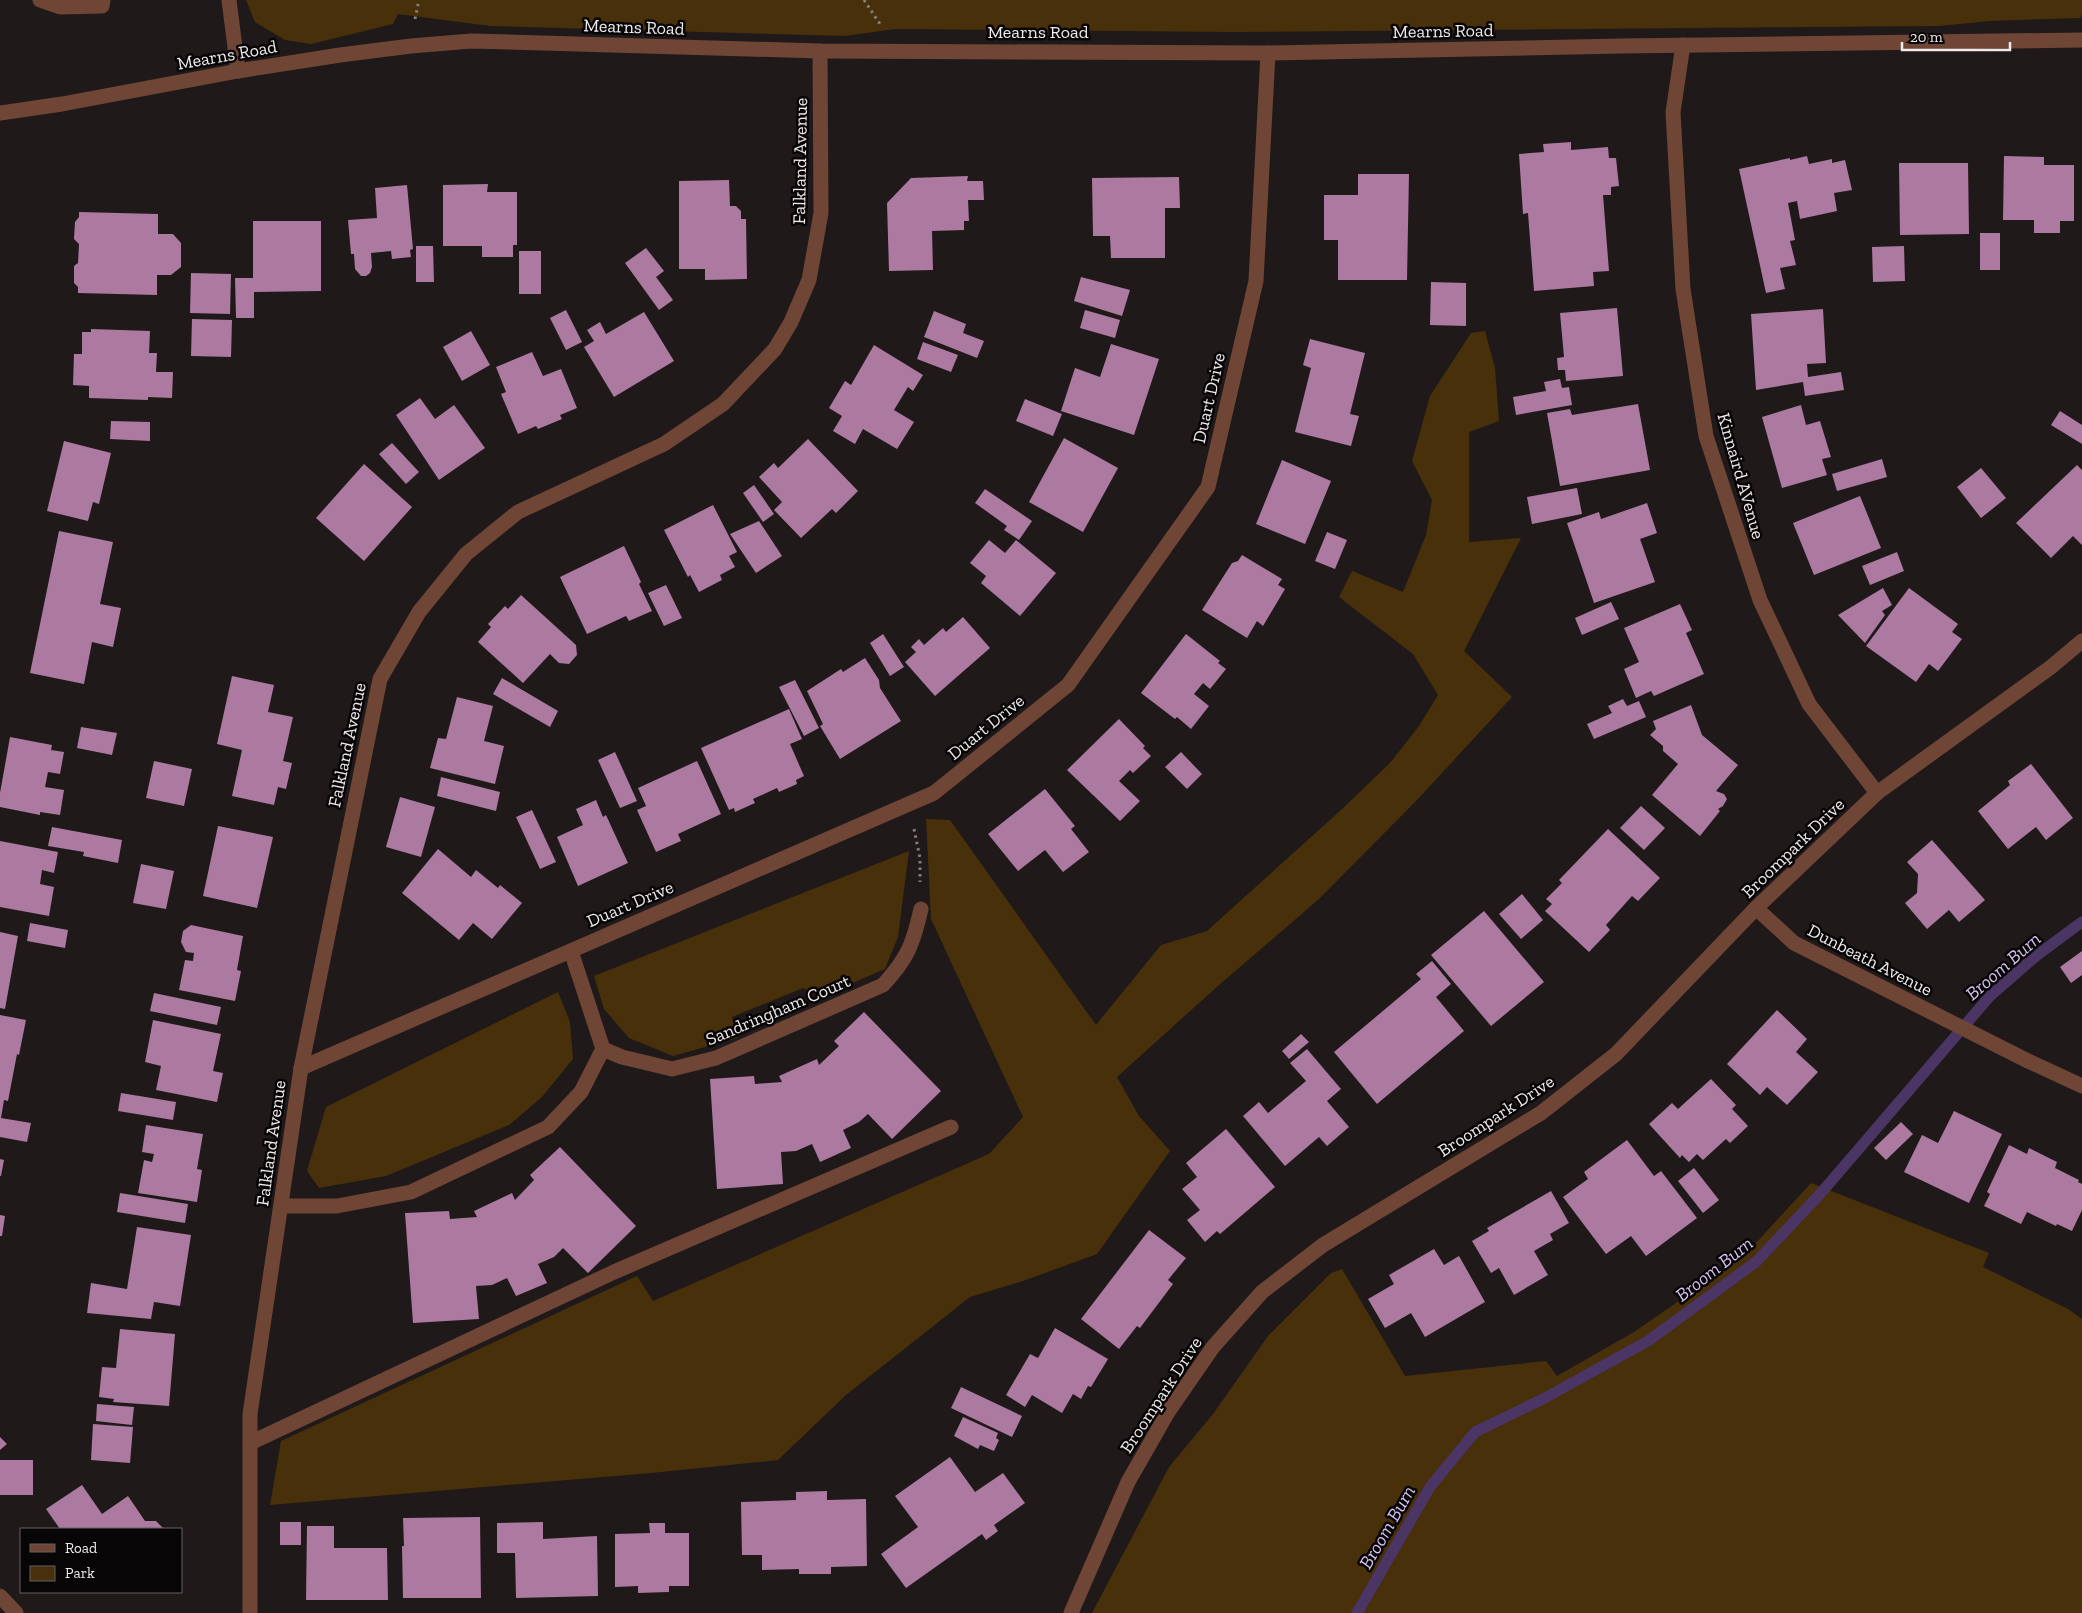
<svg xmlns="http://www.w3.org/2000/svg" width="2082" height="1613" viewBox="0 0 2082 1613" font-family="'Zilla Slab',serif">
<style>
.green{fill:#48300a}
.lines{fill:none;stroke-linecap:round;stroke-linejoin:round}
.stream{stroke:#4a3565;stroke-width:11}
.building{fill:#ac79a0}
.path{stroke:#857f7f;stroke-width:3;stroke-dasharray:2.5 4;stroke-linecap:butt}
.service{stroke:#6f4535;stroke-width:15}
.minor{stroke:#6f4535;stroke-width:15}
.tertiary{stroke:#6f4535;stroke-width:15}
.labels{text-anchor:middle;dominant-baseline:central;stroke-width:5;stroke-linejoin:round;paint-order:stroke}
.street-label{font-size:18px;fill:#f0ebeb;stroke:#080506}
.water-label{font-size:19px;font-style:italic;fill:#d7c5f3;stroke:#080506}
</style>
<rect width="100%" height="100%" fill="#20191a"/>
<g class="green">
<polygon points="246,0 2082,0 2082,15 2080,18 1989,21 1940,26 1231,32 895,29 845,36 490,26 398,14 393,24 311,44 285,40 255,22"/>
<polygon points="1485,331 1495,368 1499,421 1469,432 1469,542 1521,538 1464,651 1512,697 1419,798 1319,899 1219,985 1117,1077 1139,1116 1170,1151 1097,1254 1023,1281 970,1297 846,1395 778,1460 651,1473 270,1505 281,1441 637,1276 653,1301 989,1154 1023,1117 931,919 926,819 950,820 1096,1025 1161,945 1207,931 1341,810 1390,763 1419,726 1438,695 1413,654 1339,597 1352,571 1403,592 1426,535 1432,500 1412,461 1430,396 1471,333"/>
<polygon points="909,851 898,937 885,969 820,997 803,988 732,1017 737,1038 673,1056 629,1038 604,1009 594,976"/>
<polygon points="558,992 570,1022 573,1059 541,1098 509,1125 386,1176 319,1188 307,1171 326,1107"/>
<polygon points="1811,1183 1989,1253 1983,1267 2068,1309 2082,1319 2082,1613 1092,1613 1169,1467 1213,1414 1268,1336 1331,1273 1342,1269 1405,1376 1546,1361 1557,1376 1634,1332 1744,1256"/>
</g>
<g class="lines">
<polyline class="stream" points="1357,1613 1430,1487 1475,1432 1543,1399 1648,1341 1756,1262 1821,1193 1990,996 2036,956 2082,922"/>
</g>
<g class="building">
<polygon points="1571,142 1571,150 1608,147 1609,158 1616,158 1619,186 1611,187 1611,195 1603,195 1609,271 1593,272 1594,286 1534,291 1528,213 1523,214 1519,154 1544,152 1543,144"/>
<polygon points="1807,156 1809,164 1832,159 1832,163 1845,160 1852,190 1834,193 1837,211 1800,219 1797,201 1788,203 1795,240 1790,241 1796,265 1780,268 1785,289 1766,293 1739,169 1790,158 1790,160"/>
<polygon points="2004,156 2044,157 2044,165 2074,165 2074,221 2060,221 2060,233 2034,233 2034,220 2003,220"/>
<polygon points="1899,163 1968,163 1969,234 1900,235"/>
<polygon points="1358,174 1409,174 1407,280 1338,280 1338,240 1324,240 1324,195 1358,195"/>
<polygon points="968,176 967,181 983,181 984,200 968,200 969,221 964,221 964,230 932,231 933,270 889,271 887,203 911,178"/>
<polygon points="1179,177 1180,208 1165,208 1165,258 1111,258 1110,236 1093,236 1092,178"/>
<polygon points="729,180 730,206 736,206 741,211 741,219 746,219 747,279 705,280 705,269 679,269 679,181"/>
<polygon points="488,184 487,192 517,192 517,245 513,245 513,257 482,257 482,246 443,246 443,185"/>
<polygon points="407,185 413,249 410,250 411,257 392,259 391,251 371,253 372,267 370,273 366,276 361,276 355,269 354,254 351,254 348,220 377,218 375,188"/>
<polygon points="79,212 158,214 158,234 173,234 181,243 181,267 171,275 157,275 157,295 78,293 78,287 74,283 74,266 78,263 79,244 74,239 75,222 79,217"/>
<polygon points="253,221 321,221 321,291 254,292 254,318 236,318 235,278 253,278"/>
<rect x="1980" y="233" width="20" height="37"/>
<polygon points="416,246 433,246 434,282 416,282"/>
<polygon points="1904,246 1905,281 1873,282 1872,247"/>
<polygon points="646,248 664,271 656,277 673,300 659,310 625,263"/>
<rect x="519" y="251" width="22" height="43"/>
<polygon points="191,273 231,274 230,314 190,313"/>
<polygon points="1081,277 1130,290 1122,316 1074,301"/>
<polygon points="1431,282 1466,283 1466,326 1430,325"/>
<polygon points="1617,308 1623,376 1566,381 1565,370 1558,370 1557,358 1564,357 1560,313"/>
<polygon points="1823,309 1826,363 1807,364 1808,377 1841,372 1844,390 1805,396 1803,382 1756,390 1751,314"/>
<polygon points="566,310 582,342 566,350 550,318"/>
<polygon points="1085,310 1120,320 1115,338 1080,328"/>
<polygon points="934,311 966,324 963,333 984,341 977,358 924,337"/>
<polygon points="644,312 674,361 614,397 584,347 594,341 587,330 600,322 606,334"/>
<polygon points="192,319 232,320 231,357 191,356"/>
<polygon points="91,329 150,331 149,353 157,353 156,372 173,372 172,398 148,397 148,400 89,398 89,386 73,385 74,354 82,354 82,332 91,332"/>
<polygon points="471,331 490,365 462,381 443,347"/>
<polygon points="1310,339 1365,353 1350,414 1359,416 1351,446 1295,432 1311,368 1303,365"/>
<polygon points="923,342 958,355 951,372 917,359"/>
<polygon points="1111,344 1159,359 1134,435 1061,411 1075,368 1100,377"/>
<polygon points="874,345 923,375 913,391 908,387 894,410 914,422 897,449 863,429 855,444 833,431 842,416 829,408 845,381 851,385"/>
<polygon points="532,352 543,376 561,369 577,408 560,415 562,419 538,429 536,426 518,434 501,394 506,392 496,367"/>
<polygon points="1560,379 1562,388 1569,387 1572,405 1516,415 1513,397 1546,391 1544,382"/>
<polygon points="420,398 435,419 454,405 485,448 439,480 396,415"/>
<polygon points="1025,399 1062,414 1053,436 1016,421"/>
<polygon points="1638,404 1650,470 1560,486 1547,413 1570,409 1572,415"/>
<polygon points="1801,405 1806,425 1820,421 1831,457 1822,459 1827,475 1782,488 1762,417"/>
<polygon points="2060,411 2082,425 2082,444 2051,425"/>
<polygon points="111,421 150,422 150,441 110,439"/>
<polygon points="1064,438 1118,468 1083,532 1029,502"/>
<polygon points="808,439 858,491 836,513 832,509 801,538 774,510 782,502 759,477 774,463 778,468"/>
<polygon points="64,441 111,453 99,504 93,502 88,521 47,511"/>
<polygon points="392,443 419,472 406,484 379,454"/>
<polygon points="1882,459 1887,477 1837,491 1832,474"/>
<polygon points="1282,460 1331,481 1305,544 1256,524"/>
<polygon points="364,464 412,507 364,561 316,518"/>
<polygon points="2077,465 2082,470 2082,545 2073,536 2051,558 2016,523"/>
<polygon points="1981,468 2006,498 1981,518 1957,487"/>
<polygon points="754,485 774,514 763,522 743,493"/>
<polygon points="1577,488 1582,514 1532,524 1527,497"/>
<polygon points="985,489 1032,521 1019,540 1004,530 1007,526 975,503"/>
<polygon points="1860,496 1881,548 1814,575 1793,523"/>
<polygon points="1647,503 1657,533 1640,539 1655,582 1594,603 1567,523 1599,512 1601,519"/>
<polygon points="713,505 737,552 729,556 735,567 720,575 722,580 699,592 690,575 688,577 664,530"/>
<polygon points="759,521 782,556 756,573 730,534"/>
<polygon points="59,531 113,542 100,604 121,608 113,647 92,642 84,684 30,673"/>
<polygon points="1327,532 1347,540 1335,569 1315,561"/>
<polygon points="989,540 1005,553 1016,540 1056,573 1020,616 981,583 986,576 970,563"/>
<polygon points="624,546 641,582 639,584 652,611 629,621 626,616 587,634 560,577"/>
<polygon points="1897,552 1904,571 1870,585 1862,566"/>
<polygon points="1242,555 1282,579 1278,585 1285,589 1263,626 1257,621 1247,638 1202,610 1232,563 1238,561"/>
<polygon points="666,585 682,618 664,626 648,593"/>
<polygon points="1883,588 1892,605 1882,611 1885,615 1865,643 1838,615"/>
<polygon points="1909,588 1958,624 1952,632 1962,639 1938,671 1929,664 1916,682 1866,646"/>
<polygon points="521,595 576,645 577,655 569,664 559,663 550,654 523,683 478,642 491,627 488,624 505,606 508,609"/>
<polygon points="1611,602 1619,619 1582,635 1575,618"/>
<polygon points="1680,604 1692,630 1686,633 1704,674 1654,696 1651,691 1636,698 1624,669 1639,662 1624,628"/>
<polygon points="963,617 990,648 935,696 905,662 916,652 911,647 919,639 924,645 943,628 946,632"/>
<polygon points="883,634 904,667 890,676 870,643"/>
<polygon points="1186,634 1220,661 1218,663 1226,669 1210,689 1203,683 1194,694 1209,706 1191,729 1177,717 1175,719 1141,693"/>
<polygon points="865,658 879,680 880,688 901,721 840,759 820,726 823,724 807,691 841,669 843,672"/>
<polygon points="232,676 274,685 268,712 293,717 283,761 292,763 286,789 278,787 274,805 232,796 242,750 217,744"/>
<polygon points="502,678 558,711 550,727 493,694"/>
<polygon points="795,680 819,728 804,736 779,687"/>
<polygon points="457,697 493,706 484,741 504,746 495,784 430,768 438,738 446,739"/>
<polygon points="1623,699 1627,706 1639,701 1646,717 1594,739 1587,724 1612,713 1608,706"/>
<polygon points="1691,705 1702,735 1738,765 1716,791 1724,794 1727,799 1723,806 1718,809 1720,811 1700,836 1652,795 1678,764 1663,751 1663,746 1650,735 1656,729 1653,721"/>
<polygon points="789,709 802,739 790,744 804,776 796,780 797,784 779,792 777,788 753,799 755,803 735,812 734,808 729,810 701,748"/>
<polygon points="1119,719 1145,746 1143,748 1151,756 1133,773 1130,770 1119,781 1140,801 1120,821 1067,770"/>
<polygon points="81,727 117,733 112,755 77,748"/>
<polygon points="10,737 52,745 51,750 64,752 60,774 48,772 45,787 64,790 60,815 40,812 40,815 0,807 0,793"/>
<polygon points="615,752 637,801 620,808 598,760"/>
<polygon points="1181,752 1202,774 1187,789 1165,767"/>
<polygon points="154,761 192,769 184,806 146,798"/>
<polygon points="697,761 721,814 678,834 681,841 656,852 637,810 646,806 638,788"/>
<polygon points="2031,764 2073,818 2046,840 2036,827 2008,849 1978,811 2010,785 2008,781"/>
<polygon points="441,777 500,792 496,811 437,796"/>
<polygon points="1045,789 1075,826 1071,829 1089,852 1063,872 1045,850 1018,871 988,834"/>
<polygon points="400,797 435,807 421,857 386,847"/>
<polygon points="596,800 603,817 606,815 628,863 578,886 557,837 583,825 576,809"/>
<polygon points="1641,806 1665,828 1644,850 1620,828"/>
<polygon points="532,810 556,862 540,869 516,817"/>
<polygon points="218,826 273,837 257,908 203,896"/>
<polygon points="52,827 122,840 118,863 83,856 84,852 48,846"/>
<polygon points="1608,829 1660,878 1638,901 1632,896 1606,925 1610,930 1589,952 1545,911 1552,904 1546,899 1562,883 1559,880"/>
<polygon points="1932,840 1985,900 1959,922 1949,910 1927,929 1905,903 1917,893 1918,874 1907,862"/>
<polygon points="0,841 58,852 54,873 42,870 40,884 54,887 49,916 0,907"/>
<polygon points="438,849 471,877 476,870 498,888 500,885 522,903 492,939 473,923 459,940 402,893"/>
<polygon points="141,864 174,871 166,909 133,903"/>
<polygon points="1522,894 1543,920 1521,939 1499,914"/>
<polygon points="1484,911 1544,982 1491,1026 1431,955"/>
<polygon points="30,923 68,930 65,948 27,941"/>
<polygon points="191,925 243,936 237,970 241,971 235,1001 179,990 185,960 193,961 194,953 186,952 181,942 183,931"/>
<polygon points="0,932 18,936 5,1009 0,1008"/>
<polygon points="2082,951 2082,975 2071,983 2060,967"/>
<polygon points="1432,961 1451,984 1436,997 1464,1031 1377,1104 1334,1052 1421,979 1416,974"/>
<polygon points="154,993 221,1007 217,1025 150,1011"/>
<polygon points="1777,1010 1807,1039 1796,1052 1818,1072 1787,1105 1767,1087 1760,1095 1727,1064"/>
<polygon points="864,1012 941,1091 892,1139 868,1114 859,1122 843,1130 851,1148 820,1162 812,1144 796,1151 781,1152 783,1184 717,1189 710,1079 754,1076 755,1084 782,1082 779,1076 817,1059 819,1065 839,1046 834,1041"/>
<polygon points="0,1015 26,1020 19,1055 17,1054 8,1101 4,1100 1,1118 31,1123 27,1142 0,1137"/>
<polygon points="153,1020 221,1034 213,1071 223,1073 217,1102 156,1090 161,1066 145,1062"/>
<polygon points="1301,1034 1309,1042 1289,1059 1282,1051"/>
<polygon points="1307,1049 1341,1089 1327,1101 1349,1127 1327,1146 1319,1137 1285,1166 1243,1116 1259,1102 1268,1113 1306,1081 1290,1063"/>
<polygon points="1711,1079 1736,1105 1732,1109 1748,1126 1730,1143 1726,1139 1703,1160 1697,1154 1689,1162 1682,1155 1680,1158 1649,1124 1672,1103 1678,1109"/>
<polygon points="121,1093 176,1102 173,1120 118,1111"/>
<polygon points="1954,1111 2002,1134 1969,1203 1904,1172 1922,1135 1938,1143"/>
<polygon points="1901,1122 1913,1134 1886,1160 1874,1148"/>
<polygon points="146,1125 203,1134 197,1169 202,1170 197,1202 138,1193 144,1160 152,1162 154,1154 142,1152"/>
<polygon points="1226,1129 1275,1187 1220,1234 1217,1231 1205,1242 1187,1220 1200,1210 1182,1189 1197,1177 1186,1163"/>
<polygon points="1627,1140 1654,1176 1661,1171 1697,1218 1646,1256 1631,1236 1606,1254 1563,1197 1588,1179 1584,1172"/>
<polygon points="2009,1145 2027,1154 2029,1148 2057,1162 2055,1168 2079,1180 2078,1182 2082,1184 2082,1210 2072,1231 2057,1224 2056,1226 2027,1212 2021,1224 1984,1206 1990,1194 1987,1192"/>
<polygon points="560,1147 636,1226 588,1273 563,1248 554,1257 538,1264 547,1283 516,1296 507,1278 492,1285 476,1286 479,1319 413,1323 405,1213 449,1211 450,1219 477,1217 474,1211 512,1193 515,1200 534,1180 530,1175"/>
<polygon points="0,1159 4,1160 1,1176 0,1176"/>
<polygon points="1694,1168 1719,1200 1703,1213 1678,1181"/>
<polygon points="1551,1191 1569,1223 1550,1234 1553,1240 1534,1251 1548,1275 1514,1295 1499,1268 1491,1273 1472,1241 1489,1231 1487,1228"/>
<polygon points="120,1193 188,1204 185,1223 117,1212"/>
<polygon points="0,1215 5,1216 2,1236 0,1236"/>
<polygon points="137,1227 191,1235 180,1306 154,1302 151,1319 87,1313 91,1283 127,1289"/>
<polygon points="1149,1230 1186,1258 1168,1280 1173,1284 1140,1328 1137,1326 1119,1349 1081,1319"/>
<polygon points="1434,1249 1444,1265 1459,1256 1485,1302 1425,1337 1411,1313 1385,1328 1368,1299 1394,1284 1389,1275"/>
<polygon points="1055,1328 1108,1359 1091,1387 1088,1386 1081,1399 1073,1394 1062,1413 1032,1395 1025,1407 1006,1395 1030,1354 1038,1358"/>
<polygon points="120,1329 175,1334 169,1406 113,1402 114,1399 99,1397 102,1367 116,1368"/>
<polygon points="961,1387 1022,1416 1012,1437 951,1408"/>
<polygon points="97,1404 134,1407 132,1425 96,1421"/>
<polygon points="963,1417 998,1433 996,1438 999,1440 994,1451 980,1445 978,1449 954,1436"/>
<polygon points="93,1424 133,1427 130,1463 91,1460"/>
<polygon points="0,1437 7,1444 0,1450"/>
<polygon points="950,1457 975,1492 1003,1473 1025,1503 994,1525 998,1531 986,1540 982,1534 906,1588 881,1554 918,1527 895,1496"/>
<rect x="0" y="1460" width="33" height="35"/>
<polygon points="82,1485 102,1514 128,1496 145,1521 156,1521 164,1529 60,1529 46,1509"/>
<polygon points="827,1491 827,1500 866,1499 867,1566 831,1567 831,1574 799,1574 799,1569 762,1570 762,1555 742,1555 741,1502 796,1500 796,1492"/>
<polygon points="480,1517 481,1598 403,1598 402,1546 404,1546 403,1518"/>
<rect x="280" y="1522" width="21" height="23"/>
<polygon points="543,1522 543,1539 597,1536 598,1596 516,1598 515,1553 497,1553 497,1523"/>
<polygon points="649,1523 665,1523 665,1533 689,1533 689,1586 669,1586 669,1592 638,1593 638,1586 615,1587 615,1534 650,1533"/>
<polygon points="307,1526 334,1526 334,1548 387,1548 388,1600 306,1600"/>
</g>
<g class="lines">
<g class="path">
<polyline points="864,0 880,24"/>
<polyline points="415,19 419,0"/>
<polyline points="914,829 920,858 920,882"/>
</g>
<g class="service">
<polyline points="40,0 60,7 102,6 103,0"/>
<polyline points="250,1443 614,1272 951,1127"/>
</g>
<g class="minor">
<polyline points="1683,45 1673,112 1683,289 1706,436 1760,600 1809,704 1877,793"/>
<polyline points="1756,908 1794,943 2028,1061 2082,1086"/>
<polyline points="571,951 603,1049"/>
<polyline points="301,1068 934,793 1068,685 1208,487 1256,281 1268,53"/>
<path d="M281,1206H337L411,1192L548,1127L581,1092L603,1049L622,1057L672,1069L716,1058L883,985C908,958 913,944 921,909"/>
<polyline points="0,1596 16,1613"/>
<polyline points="250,1613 250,1414 301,1068 380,679 419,612 466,554 518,512 664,444 723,404 775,349 791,322 809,280 821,213 820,51"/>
<polyline points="1071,1613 1128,1482 1168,1412 1213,1347 1262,1292 1323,1245 1541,1113 1616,1054 1756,908 1877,793 2051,667 2082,641"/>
</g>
<g class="tertiary">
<polyline points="229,0 238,71"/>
<polyline points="0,113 62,104 238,71 340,55 411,46 471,41 820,51 1268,53 1621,46 2082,40"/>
</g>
</g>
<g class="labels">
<g class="street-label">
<text transform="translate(634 27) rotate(2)">Mearns Road</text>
<text transform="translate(1443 31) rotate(-1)">Mearns Road</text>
<text x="1038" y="32">Mearns Road</text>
<text transform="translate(227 55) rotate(-10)">Mearns Road</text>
<text transform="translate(800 161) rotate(-89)">Falkland Avenue</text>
<text transform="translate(1209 398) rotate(-77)">Duart Drive</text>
<text transform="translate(1741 476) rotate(74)">Kinnaird AVenue</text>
<text transform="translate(986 727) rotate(-39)">Duart Drive</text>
<text transform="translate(347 745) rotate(-78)">Falkland Avenue</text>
<text transform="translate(1793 848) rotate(-44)">Broompark Drive</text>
<text transform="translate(630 904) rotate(-23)">Duart Drive</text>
<text transform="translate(1870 960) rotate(27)">Dunbeath Avenue</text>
<text transform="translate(778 1010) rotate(-23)">Sandringham Court</text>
<text transform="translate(1496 1116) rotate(-33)">Broompark Drive</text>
<text transform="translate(271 1143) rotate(-82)">Falkland Avenue</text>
<text transform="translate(1161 1395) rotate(-57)">Broompark Drive</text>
</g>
<g class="water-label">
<text transform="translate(2003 966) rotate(-41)">Broom Burn</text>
<text transform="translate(1714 1269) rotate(-38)">Broom Burn</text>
<text transform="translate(1387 1527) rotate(-60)">Broom Burn</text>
</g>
</g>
<rect x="20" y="1528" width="162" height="65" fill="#080506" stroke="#656162"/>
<rect x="30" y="1544" width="25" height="8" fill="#6f4535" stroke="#656162"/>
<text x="65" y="1553" font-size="15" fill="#f0ebeb">Road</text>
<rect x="30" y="1566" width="25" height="15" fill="#48300a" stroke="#656162"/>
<text x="65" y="1578" font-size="15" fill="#f0ebeb">Park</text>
<path d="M1902 42v8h108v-8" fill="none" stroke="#f0ebeb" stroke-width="2.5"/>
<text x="1910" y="42" font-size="15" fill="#f0ebeb" stroke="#080506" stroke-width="4" paint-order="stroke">20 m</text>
</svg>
